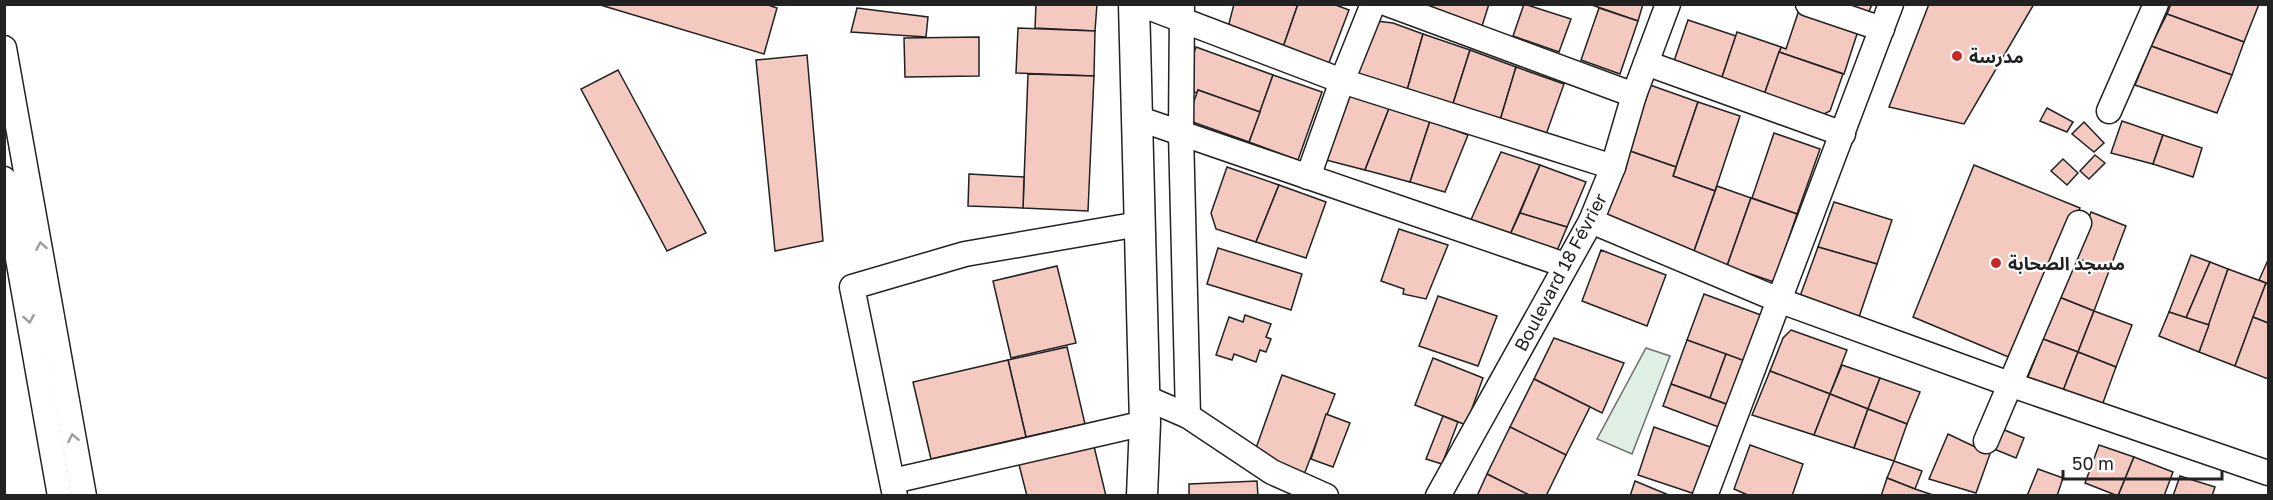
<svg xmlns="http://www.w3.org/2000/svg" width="2273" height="500" viewBox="0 0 2273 500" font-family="'Golos Text','Noto Sans Arabic',sans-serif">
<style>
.green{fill:#e0efe3;stroke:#6f6f6f;stroke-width:1.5}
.building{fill:#f3c9c0;stroke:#222;stroke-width:1.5}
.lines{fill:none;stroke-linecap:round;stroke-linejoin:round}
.minor-casing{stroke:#222;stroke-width:27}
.major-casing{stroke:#222;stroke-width:33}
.minor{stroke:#fff;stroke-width:24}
.major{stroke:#fff;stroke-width:30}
.oneway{stroke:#9c9c9c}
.poi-dot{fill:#c62828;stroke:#fff;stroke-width:2}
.labels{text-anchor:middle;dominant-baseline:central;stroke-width:4.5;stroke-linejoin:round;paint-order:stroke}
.poi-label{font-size:18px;font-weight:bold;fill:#222;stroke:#fff;text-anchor:start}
.street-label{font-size:18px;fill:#222;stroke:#fff}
</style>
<rect width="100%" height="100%" fill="#fff"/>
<polygon class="green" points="1646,348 1670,356 1632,454 1597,439"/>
<g class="building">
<polygon points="597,4 765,4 777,8 764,54"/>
<polygon points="1036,4 1097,4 1095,31 1035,28"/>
<polygon points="1234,4 1298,4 1281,53 1226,35"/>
<polygon points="1298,4 1333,4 1349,10 1327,68 1281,53"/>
<polygon points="1433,4 1489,4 1482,26 1431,10"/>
<polygon points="1524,4 1571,19 1559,52 1513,36"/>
<polygon points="1589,4 1643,4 1638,21"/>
<polygon points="1841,4 1872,4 1868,14"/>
<polygon points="1929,4 2034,4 1964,124 1889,107"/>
<polygon points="2171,4 2259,4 2244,42 2167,14"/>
<polygon points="1800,7 1859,28 1844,74 1779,52 1781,47 1786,49"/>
<polygon points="857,8 928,17 926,37 851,32"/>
<polygon points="1599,8 1638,21 1620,74 1581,60"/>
<polygon points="2167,14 2244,42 2232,75 2151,46"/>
<polygon points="1368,20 1393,23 1423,34 1406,94 1352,74"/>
<polygon points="1688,20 1736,36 1721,80 1673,64"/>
<polygon points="1018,28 1095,31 1094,76 1016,73"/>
<polygon points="1737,32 1781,47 1764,95 1721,80"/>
<polygon points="1423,34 1470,50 1451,110 1406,94"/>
<polygon points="979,37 979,76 905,77 904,38"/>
<polygon points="2151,46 2232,75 2217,113 2135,85"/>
<polygon points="1196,47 1273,75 1260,112 1198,90 1197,93 1182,88"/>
<polygon points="1470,50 1516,67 1498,127 1451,110"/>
<polygon points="1779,52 1843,74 1830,111 1822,115 1764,95"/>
<polygon points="807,55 823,241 775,251 756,60"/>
<polygon points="1516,67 1564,84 1543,143 1498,127"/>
<polygon points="618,70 706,233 667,251 581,89"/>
<polygon points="1028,74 1094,76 1088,211 1023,208"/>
<polygon points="1273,75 1322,92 1298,160 1249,142"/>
<polygon points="1650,85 1698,102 1676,167 1627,150"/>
<polygon points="1198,90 1260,112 1249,142 1187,120"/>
<polygon points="1347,90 1390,106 1365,170 1326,160"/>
<polygon points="1698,102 1740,116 1715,191 1673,176"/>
<polygon points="1390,106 1430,121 1410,182 1365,170"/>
<polygon points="2047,108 2073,122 2067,132 2040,121"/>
<polygon points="1430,121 1468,135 1445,192 1410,182"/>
<polygon points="2122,121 2163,135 2153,164 2111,153"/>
<polygon points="2084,122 2104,143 2094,152 2072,134"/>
<polygon points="1774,133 1820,149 1797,214 1752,198"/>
<polygon points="2163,135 2202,148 2193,177 2153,164"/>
<polygon points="1627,150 1676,167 1673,176 1715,191 1693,254 1602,223"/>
<polygon points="1501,152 1540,165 1509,237 1470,222"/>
<polygon points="2095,155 2105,163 2089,179 2080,171"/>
<polygon points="2063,159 2078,173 2067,185 2051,171"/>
<polygon points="1540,165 1586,182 1567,227 1520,213"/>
<polygon points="1974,165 2080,208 2018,361 1913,317"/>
<polygon points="1227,167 1279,185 1256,242 1216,229 1211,213"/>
<polygon points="969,174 1024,177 1023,208 968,206"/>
<polygon points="1279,185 1326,202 1306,258 1256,242"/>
<polygon points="1717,186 1751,198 1727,266 1693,254"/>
<polygon points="1751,198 1797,214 1774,282 1727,266"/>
<polygon points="1834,202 1892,220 1877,264 1818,247"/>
<polygon points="2091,212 2126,226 2109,271 2074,257"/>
<polygon points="1520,213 1567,227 1556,253 1509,237"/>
<polygon points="1399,229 1448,245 1426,299 1403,294 1404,289 1381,281"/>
<polygon points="1818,247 1877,264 1859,317 1799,299"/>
<polygon points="1218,248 1302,274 1291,310 1207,284"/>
<polygon points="1601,250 1666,275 1647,326 1582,301"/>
<polygon points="2191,255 2210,262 2186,318 2169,312"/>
<polygon points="2074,257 2109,271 2094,311 2059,297"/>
<polygon points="2268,260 2268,284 2259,280"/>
<polygon points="2210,262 2228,269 2209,325 2186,318"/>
<polygon points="1057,266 1076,343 1011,358 993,281"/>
<polygon points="2228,269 2266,283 2235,366 2199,352"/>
<polygon points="2266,283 2268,284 2268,323 2253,317"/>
<polygon points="1704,294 1769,318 1752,364 1687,340"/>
<polygon points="1438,296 1497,316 1478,366 1419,346"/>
<polygon points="2059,297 2094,311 2078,352 2043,339"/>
<polygon points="2094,311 2132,325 2116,367 2078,352"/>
<polygon points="2169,312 2209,325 2199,352 2159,336"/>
<polygon points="1245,315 1271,324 1266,337 1271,339 1266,352 1260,350 1256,362 1234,354 1232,360 1216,355 1229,317 1243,322"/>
<polygon points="2253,317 2268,323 2268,379 2235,366"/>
<polygon points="1791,330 1847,350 1830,394 1770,371 1783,338"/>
<polygon points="1554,338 1624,363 1602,413 1534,379"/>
<polygon points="2043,339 2078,352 2061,396 2026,382"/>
<polygon points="1687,340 1726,354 1710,398 1671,384"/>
<polygon points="1067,347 1085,424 1026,437 1008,360"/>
<polygon points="2078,352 2116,367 2100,411 2061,396"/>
<polygon points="1726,354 1753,364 1737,408 1710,398"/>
<polygon points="1433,358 1483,378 1466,425 1415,405"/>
<polygon points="1008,360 1026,437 931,459 913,382"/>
<polygon points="1842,365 1880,378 1868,409 1830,394"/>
<polygon points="1770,371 1830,394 1814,435 1752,415"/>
<polygon points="1282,375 1335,394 1302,480 1255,451"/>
<polygon points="1880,378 1920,392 1907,424 1868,409"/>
<polygon points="1534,379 1590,407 1566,455 1510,427"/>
<polygon points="1671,384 1737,408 1729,431 1663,406"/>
<polygon points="1830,394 1868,409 1854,448 1814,435"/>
<polygon points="1868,409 1907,424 1894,461 1854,448"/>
<polygon points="1326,414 1350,423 1333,467 1311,459"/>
<polygon points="1443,416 1458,422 1442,464 1426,459"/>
<polygon points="1510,427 1566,455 1546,496 1531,496 1487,474"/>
<polygon points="1654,427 1716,449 1698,495 1638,475"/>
<polygon points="2002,429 2024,438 2016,458 1994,449"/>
<polygon points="1948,434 1990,454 1976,493 1929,479"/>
<polygon points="1092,438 1106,496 1027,496 1017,457"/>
<polygon points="1750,445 1803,464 1792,496 1750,496 1734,489"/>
<polygon points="2099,445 2134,457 2118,496 2085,483"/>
<polygon points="2134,457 2173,472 2164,496 2118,496"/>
<polygon points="1894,461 1922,471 1915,489 1887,478"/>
<polygon points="2038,469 2063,478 2057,496 2027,496"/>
<polygon points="1487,474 1531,496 1477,496"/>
<polygon points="2180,476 2215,487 2212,496 2173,496"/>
<polygon points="1887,478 1915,489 1936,496 1881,496"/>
<polygon points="1257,481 1258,496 1189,496 1189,484"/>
<polygon points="1635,481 1671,496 1630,496"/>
</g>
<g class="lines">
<g class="minor-casing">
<g id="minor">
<polyline points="1140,4 1342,81 1613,167"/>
<polyline points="1388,4 1634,95"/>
<polyline points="1808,4 1882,29"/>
<polyline points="1182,7 1181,133 1188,416"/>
<polyline points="4,48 84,496"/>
<polyline points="1646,63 1843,134"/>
<polyline points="2109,111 2156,4"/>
<polyline points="1137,118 1565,265"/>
<polyline points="1308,177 1342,81 1373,4"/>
<polyline points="4,179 60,496"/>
<polyline points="1591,221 1781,301 2012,385 2268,473"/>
<polyline points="1144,397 1188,416 1272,472 1326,496"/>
<polyline points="1986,441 2079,223"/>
<polyline points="893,481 1145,423"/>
<polyline points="895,496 852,287 965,254 1139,224"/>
<polyline points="1438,496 1591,221 1613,167 1634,95 1668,4"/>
<polyline points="1705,496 1891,4"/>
</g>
</g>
<g class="major-casing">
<polyline id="major" points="1134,4 1145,423 1142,496"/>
</g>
<use href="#minor" class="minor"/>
<use href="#major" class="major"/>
</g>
<defs><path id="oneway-chevron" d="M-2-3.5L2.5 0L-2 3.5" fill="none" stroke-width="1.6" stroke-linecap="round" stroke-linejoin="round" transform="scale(1.5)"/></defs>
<g class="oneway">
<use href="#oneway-chevron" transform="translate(41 246) rotate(-100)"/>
<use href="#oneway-chevron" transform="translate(29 319) rotate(80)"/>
<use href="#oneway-chevron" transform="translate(73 438) rotate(-101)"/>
</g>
<g class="poi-dot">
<circle cx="1957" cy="56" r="6"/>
<circle cx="1996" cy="263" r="6"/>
</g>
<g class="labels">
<g class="poi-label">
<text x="1969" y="56">مدرسة</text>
<text x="2008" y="263">مسجد الصحابة</text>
</g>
<g class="street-label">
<text transform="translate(1560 272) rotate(-62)">Boulevard 18 Février</text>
</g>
</g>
<rect width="2273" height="500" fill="none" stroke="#222222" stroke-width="12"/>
<path d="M2063 470v9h159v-9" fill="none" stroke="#222222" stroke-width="3"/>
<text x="2072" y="470" font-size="18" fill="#222222" stroke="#ffffff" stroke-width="4.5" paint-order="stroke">50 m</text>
</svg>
